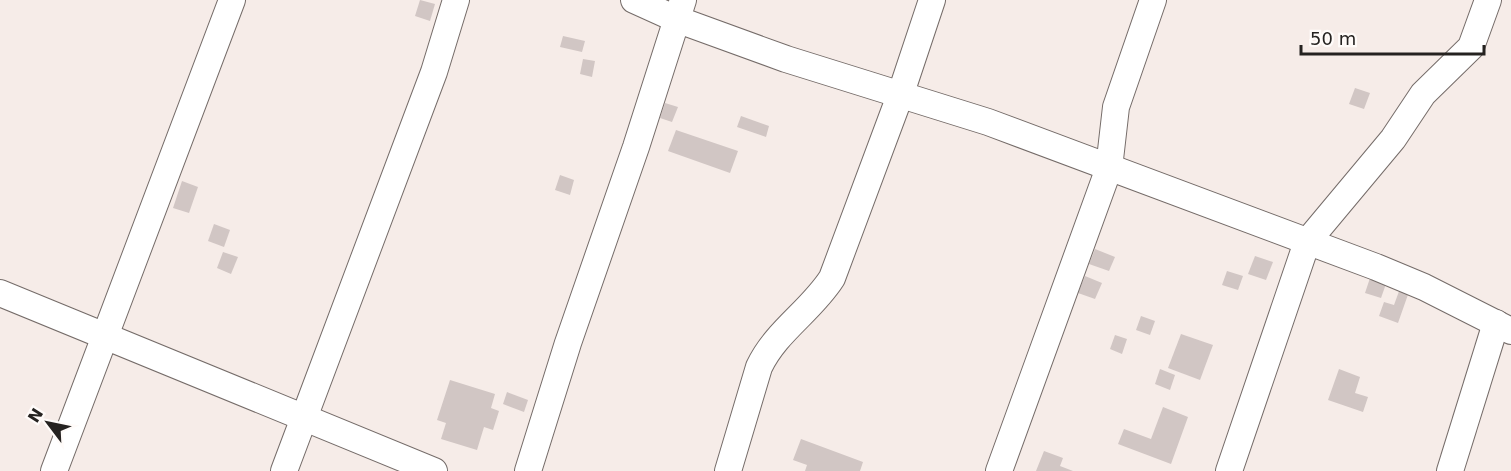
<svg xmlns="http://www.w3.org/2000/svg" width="1511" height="471" viewBox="0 0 1511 471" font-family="'DejaVu Sans',sans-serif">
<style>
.building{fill:#d1c6c4}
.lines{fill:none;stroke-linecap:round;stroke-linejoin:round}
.street-casing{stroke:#756c69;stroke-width:28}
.street{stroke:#fff;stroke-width:26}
</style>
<rect width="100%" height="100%" fill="#f6ece8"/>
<g class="building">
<polygon points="420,0 435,4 430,21 415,16"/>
<polygon points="563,36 585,41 582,52 560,47"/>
<polygon points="583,59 595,61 592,77 580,74"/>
<polygon points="1355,88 1370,93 1364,109 1349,104"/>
<polygon points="665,103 678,107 672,122 660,118"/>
<polygon points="741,116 769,126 766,137 737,127"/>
<polygon points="676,130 738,151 730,173 668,151"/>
<polygon points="560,175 574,180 570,195 555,190"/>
<polygon points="182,181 198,187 189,213 173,208"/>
<polygon points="214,224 230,230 224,247 208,241"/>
<polygon points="1095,249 1115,257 1109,271 1089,264"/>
<polygon points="223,252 238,257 231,274 217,268"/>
<polygon points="1255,256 1273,262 1266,280 1248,274"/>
<polygon points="1227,271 1243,276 1238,290 1222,285"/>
<polygon points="1371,275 1387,281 1381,298 1365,293"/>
<polygon points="1085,276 1102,283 1095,299 1078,293"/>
<polygon points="1402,283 1411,286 1398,323 1379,316 1384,302 1394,305"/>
<polygon points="1141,316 1155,321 1150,335 1136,330"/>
<polygon points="1181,334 1213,345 1200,380 1168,368"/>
<polygon points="1115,335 1127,339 1122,354 1110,349"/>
<polygon points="1160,369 1175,375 1170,390 1155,384"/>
<polygon points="1339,369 1360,377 1355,393 1368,397 1363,412 1328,400"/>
<polygon points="450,380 495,394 491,408 499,411 493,430 484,427 477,450 441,439 446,423 437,420"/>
<polygon points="507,392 528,400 524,412 503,404"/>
<polygon points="1163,407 1188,417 1171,464 1118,444 1124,429 1151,439"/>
<polygon points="801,439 863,462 860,471 805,471 807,465 793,460"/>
<polygon points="1044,451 1063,458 1060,466 1073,471 1036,471"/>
</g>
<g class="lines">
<g class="street-casing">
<g id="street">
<polyline points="634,0 676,19 786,59 988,122 1376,267 1424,287 1511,331"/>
<polyline points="0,293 434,471"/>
<polyline points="54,471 232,0"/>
<polyline points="284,471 434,72 456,0"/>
<polyline points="528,471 568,343 636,147 683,0"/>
<path d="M728,471L759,367C776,331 811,311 832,278L901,93L932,0"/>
<polyline points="999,471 1109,168 1116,107 1153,0"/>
<polyline points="1229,471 1307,242 1393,139 1423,94 1471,47 1488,0"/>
<polyline points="1450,471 1496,323"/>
</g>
</g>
<use href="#street" class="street"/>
</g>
<g transform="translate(48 423) rotate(302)" stroke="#fffbf9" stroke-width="4.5" paint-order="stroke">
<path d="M0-4.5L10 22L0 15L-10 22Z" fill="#252220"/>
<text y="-9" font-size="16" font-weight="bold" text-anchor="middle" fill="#252220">N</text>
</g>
<path d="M1301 45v9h183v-9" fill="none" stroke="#252220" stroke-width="3"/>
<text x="1310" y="45" font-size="18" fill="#252220" stroke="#fffbf9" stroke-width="4.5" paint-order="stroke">50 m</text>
</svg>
